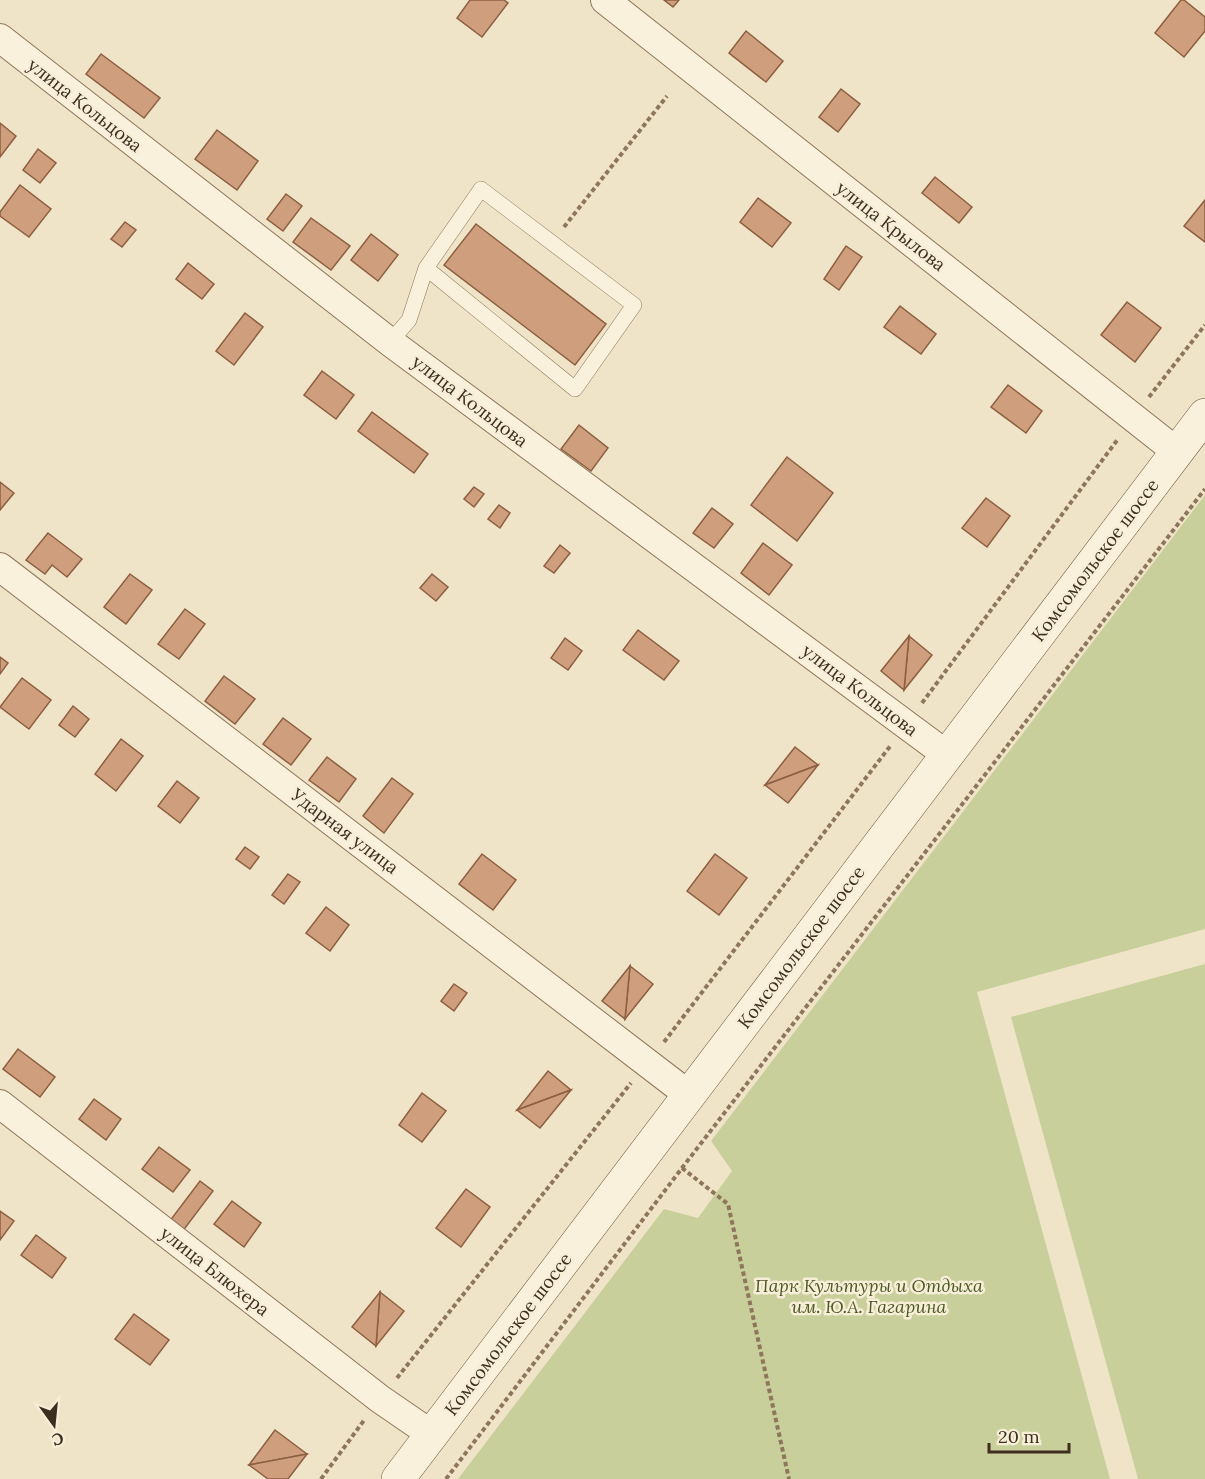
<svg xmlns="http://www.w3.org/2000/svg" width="1205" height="1479" viewBox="0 0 1205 1479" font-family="Lora,serif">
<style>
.green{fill:#c9cf9b}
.building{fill:#cf9f7d;stroke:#8d5f41;stroke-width:1.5}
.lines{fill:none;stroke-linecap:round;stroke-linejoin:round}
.service-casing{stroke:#8d765c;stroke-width:16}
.minor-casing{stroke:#8d765c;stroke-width:30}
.secondary-casing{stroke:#6f573f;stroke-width:34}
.path{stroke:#8d765c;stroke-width:4;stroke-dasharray:4.5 3;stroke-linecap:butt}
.service{stroke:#faf1dc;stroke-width:15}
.minor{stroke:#faf1dc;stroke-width:28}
.secondary{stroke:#faf1dc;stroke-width:33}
.labels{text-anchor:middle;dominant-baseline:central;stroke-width:5;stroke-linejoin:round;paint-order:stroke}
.street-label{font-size:18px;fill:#3d2e20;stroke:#f7eed8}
.park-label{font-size:18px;font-style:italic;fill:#4d5a26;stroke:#f7eed8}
</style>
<rect width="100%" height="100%" fill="#f0e4c8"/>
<g class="green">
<polygon points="1205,495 1205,929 977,992 1110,1479 458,1479 664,1209 698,1218 732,1171 711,1141"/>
<polygon points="1205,964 1205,1479 1138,1479 1011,1017"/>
</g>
<g class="building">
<polygon points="470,0 504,0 508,3 482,37 457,18"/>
<polygon points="664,0 679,0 673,7"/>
<polygon points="1181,0 1184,0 1205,17 1205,31 1184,57 1155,33"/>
<polygon points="746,31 783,61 766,82 729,53"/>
<polygon points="101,54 160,98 144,118 86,74"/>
<polygon points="841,89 860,104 838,132 819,117"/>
<polygon points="0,123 16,136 0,157"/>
<polygon points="217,130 258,161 237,190 195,159"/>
<polygon points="38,149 56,163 40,183 23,170"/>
<polygon points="935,177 972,207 959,223 922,193"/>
<polygon points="20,185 51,209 29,237 0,216 0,212"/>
<polygon points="286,194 302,206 283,231 267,219"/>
<polygon points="758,198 791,223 772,247 740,222"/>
<polygon points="1205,200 1205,242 1184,226"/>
<polygon points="311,218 350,246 331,270 293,242"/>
<polygon points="125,222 136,230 122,247 111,239"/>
<polygon points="476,224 606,324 575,365 444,265"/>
<polygon points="371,234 398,255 378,281 351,260"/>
<polygon points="846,246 862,257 839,290 824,279"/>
<polygon points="188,263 214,284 202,299 176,279"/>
<polygon points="1127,302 1161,328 1135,362 1101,335"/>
<polygon points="900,306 936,334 921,354 884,327"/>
<polygon points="245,313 263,327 234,365 216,351"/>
<polygon points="322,371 354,395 336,419 304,395"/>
<polygon points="1008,385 1042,411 1026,433 991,407"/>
<polygon points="372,412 428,454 414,473 358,431"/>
<polygon points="579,425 608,448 591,471 561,449"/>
<polygon points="787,457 833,493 797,541 751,505"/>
<polygon points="0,482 14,493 0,510"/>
<polygon points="474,487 484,494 474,507 464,499"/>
<polygon points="986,498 1010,516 987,547 962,528"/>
<polygon points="499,505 510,513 500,528 488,519"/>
<polygon points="712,508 733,524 714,548 693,533"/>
<polygon points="48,533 82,559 67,577 52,565 45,574 26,560"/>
<polygon points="763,543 792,565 769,595 741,573"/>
<polygon points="560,545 570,553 554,573 544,566"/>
<polygon points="130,574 152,590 126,624 104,607"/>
<polygon points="432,574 448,587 436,601 420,588"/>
<polygon points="185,609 205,624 179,659 158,644"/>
<polygon points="638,630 679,661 664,680 623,650"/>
<polygon points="909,636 932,655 904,690"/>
<polygon points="909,636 904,690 881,671"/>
<polygon points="565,638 582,651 568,670 551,658"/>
<polygon points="0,657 8,663 0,674"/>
<polygon points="224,676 255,699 235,724 205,701"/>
<polygon points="22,678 51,700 29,729 0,707"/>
<polygon points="73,706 89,719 75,737 59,725"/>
<polygon points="283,718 311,739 291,765 263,744"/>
<polygon points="121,739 143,756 116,791 95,774"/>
<polygon points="795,747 818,765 765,785"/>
<polygon points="327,757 356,779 339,802 309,780"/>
<polygon points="818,765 788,803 765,785"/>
<polygon points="392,778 413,794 384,833 363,816"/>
<polygon points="177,781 199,798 180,823 158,806"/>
<polygon points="245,847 259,857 250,869 236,859"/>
<polygon points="482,854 516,880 493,910 459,884"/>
<polygon points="715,854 747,878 719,915 687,891"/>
<polygon points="288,874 300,882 284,904 272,895"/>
<polygon points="326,907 349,925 330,951 306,933"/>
<polygon points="630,966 653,984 625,1019"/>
<polygon points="630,966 625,1019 602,1001"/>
<polygon points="454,984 467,993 454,1011 441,1001"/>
<polygon points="18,1049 55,1077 40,1097 3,1069"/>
<polygon points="548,1071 571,1090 517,1110"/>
<polygon points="571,1090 540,1128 517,1110"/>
<polygon points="422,1093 446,1111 422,1142 399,1125"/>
<polygon points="94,1099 121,1119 106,1140 79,1119"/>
<polygon points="159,1147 190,1170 173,1192 142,1169"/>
<polygon points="200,1181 213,1191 182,1232 169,1222"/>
<polygon points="466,1189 490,1207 461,1247 436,1228"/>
<polygon points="232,1201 261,1223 244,1247 214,1224"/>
<polygon points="0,1211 14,1221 0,1240"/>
<polygon points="36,1235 66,1258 52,1278 21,1255"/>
<polygon points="380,1292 404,1311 376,1346"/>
<polygon points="380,1292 376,1346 352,1327"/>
<polygon points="134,1314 169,1340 150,1365 115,1339"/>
<polygon points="275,1430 307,1454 249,1465"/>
<polygon points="307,1454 288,1479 268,1479 249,1465"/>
</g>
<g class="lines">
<g class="service-casing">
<polyline id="service" points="390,342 409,320 426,268 481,189 634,305 575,389 426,268"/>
</g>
<g class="minor-casing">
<g id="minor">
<polyline points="605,0 1177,452"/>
<polyline points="0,38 390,342 947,755"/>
<polyline points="0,567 689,1095"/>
<polyline points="0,1104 380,1399 431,1434"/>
</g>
</g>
<g class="secondary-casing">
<polyline id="secondary" points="398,1479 1205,415"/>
</g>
<g class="path">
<polyline points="564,227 667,96"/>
<polyline points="1149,397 1205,325"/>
<polyline points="922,703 1118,439"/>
<polyline points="664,1042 891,745"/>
<polyline points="682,1168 728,1204 789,1479"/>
<polyline points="397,1378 631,1083"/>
<polyline points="321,1479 365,1419"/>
<polyline points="446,1479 682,1168 1205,489"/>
</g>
<use href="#service" class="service"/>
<use href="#minor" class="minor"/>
<use href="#secondary" class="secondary"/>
</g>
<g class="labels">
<g class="street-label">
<text transform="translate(85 105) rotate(38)">улица Кольцова</text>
<text transform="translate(891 226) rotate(38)">улица Крылова</text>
<text transform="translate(470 401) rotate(37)">улица Кольцова</text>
<text transform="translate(1095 560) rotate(-53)">Комсомольское шоссе</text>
<text transform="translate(860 690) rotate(37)">улица Кольцова</text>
<text transform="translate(345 831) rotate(37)">Ударная улица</text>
<text transform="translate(801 947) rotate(-53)">Комсомольское шоссе</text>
<text transform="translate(215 1271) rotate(38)">улица Блюхера</text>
<text transform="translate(508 1334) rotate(-53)">Комсомольское шоссе</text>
</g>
<g class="park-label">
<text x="869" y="1285">Парк Культуры и Отдыха<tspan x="869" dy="21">им. Ю.А. Гагарина</tspan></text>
</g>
</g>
<g transform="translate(54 1425) rotate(165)" stroke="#f7eed8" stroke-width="4.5" paint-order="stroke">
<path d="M0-4.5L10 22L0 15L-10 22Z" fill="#3d2e20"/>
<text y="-9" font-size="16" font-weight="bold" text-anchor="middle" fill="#3d2e20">С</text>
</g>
<path d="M989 1443v9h80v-9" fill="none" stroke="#3d2e20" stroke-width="3"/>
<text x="998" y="1443" font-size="18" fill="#3d2e20" stroke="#f7eed8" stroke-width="4.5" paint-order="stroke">20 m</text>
</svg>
